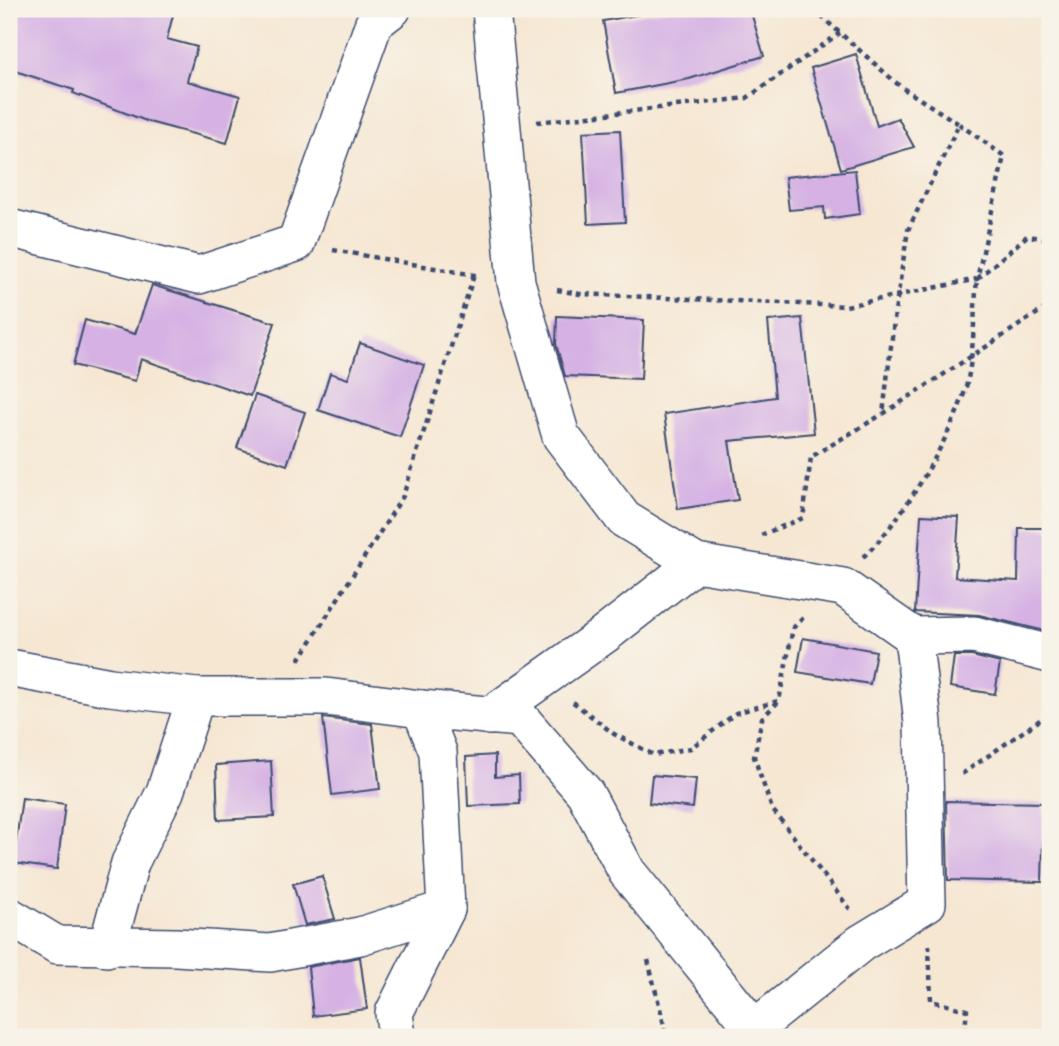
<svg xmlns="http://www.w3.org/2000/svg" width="1059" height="1046" viewBox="0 0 1059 1046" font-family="'Architects Daughter',sans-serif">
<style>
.building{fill:#d6b2e4}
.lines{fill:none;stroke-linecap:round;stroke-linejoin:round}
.minor-casing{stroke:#3c4b70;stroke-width:40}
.path{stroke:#3c4b70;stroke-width:4.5;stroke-dasharray:5 5;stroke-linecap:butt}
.minor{stroke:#fff;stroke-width:37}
</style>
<rect width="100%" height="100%" fill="#f7f3e8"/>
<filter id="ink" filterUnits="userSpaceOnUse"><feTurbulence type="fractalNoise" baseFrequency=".0143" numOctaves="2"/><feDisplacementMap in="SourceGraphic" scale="14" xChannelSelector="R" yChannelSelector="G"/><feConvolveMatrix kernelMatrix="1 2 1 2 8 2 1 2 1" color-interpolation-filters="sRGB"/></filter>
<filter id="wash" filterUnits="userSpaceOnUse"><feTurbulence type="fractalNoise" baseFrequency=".00686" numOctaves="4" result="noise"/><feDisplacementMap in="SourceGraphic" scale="28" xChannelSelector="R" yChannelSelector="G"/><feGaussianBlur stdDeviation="1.57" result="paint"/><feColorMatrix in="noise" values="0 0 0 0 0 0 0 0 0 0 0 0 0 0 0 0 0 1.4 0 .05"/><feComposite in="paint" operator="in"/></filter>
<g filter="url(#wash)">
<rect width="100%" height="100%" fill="#f6e7d3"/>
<g id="blocks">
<g class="building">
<polygon points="9,9 153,9 173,15 167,39 197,47 187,81 240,96 227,143 149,122 73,93 74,90 9,69"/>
<polygon points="669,9 750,9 764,56 689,79 616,93 603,21"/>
<polygon points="856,54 877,126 898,118 914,147 841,169 811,68"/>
<polygon points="620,130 625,222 588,224 583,132"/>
<polygon points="855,170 860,214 825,219 824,207 789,210 785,177"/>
<polygon points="152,285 275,323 250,396 141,359 135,381 73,365 85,320 135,334"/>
<polygon points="557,316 644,320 641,379 565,376 556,344"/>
<polygon points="802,318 814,433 729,441 738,500 678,509 664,414 775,397 768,321"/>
<polygon points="360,343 424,365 400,437 318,410 330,373 348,379"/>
<polygon points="255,395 305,412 287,465 237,448"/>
<polygon points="921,515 959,517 955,577 1018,581 1019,528 1050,528 1050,580 1047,580 1045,631 979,615 915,612"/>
<polygon points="803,638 876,651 870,684 797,672"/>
<polygon points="954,656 972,656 1000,663 995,694 950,687"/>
<polygon points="323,718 372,724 380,789 332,795"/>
<polygon points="495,755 495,777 519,775 520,804 468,806 466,757"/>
<polygon points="271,761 274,817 218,820 216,765"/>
<polygon points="652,775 696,779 693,808 649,803"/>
<polygon points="22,798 65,804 57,869 13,863"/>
<polygon points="946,801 1044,803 1042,882 948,880"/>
<polygon points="322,876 335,919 305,925 293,884"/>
<polygon points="360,957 367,1009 313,1016 308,967"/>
</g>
</g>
</g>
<g filter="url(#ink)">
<use href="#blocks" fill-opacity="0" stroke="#3c4b70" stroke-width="2"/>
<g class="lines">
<g class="minor-casing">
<g id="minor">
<polyline points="491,9 516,282 561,436 624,519 696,563"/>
<polyline points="9,228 199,275 296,243 374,23 392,9"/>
<polyline points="913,636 974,635 1050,654"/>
<polyline points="9,668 110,687 196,697 165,792 130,863 107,948"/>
<polyline points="421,709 520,718 585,793 627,872 761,1037"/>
<polyline points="490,716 604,635 696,563 843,587 913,636 923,723 927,903 861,943 744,1037"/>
<polyline points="9,916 57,945 176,947 270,953 360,936 446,909 438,752 421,709 326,697 196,697"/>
<polyline points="397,1037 394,1013 446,909"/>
</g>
</g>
<g class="path">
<polyline points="813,9 901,87 959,124 908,230 895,312 883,414 1050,305"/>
<polyline points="537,122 747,98 840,33"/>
<polyline points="333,250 480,276"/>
<polyline points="557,290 580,294 846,306 977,279 1004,156 959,124"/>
<polyline points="761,535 803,518 811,457 883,414"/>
<path d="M863,557C901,523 952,436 966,387C974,357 974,310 977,279L1027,236L1050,239"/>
<polyline points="803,618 793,628 779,701 762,718 754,757 772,809 850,909"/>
<polyline points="299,660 403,496 474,275"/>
<polyline points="573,702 614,734 654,755 691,748 736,713 778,701"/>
<polyline points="962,774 1050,713"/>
<polyline points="929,945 931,1001 967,1010 964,1037"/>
<polyline points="648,960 667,1037"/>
</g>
<use href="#minor" class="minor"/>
</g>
</g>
<rect width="1059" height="1046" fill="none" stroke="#f7f3e8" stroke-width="35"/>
</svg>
